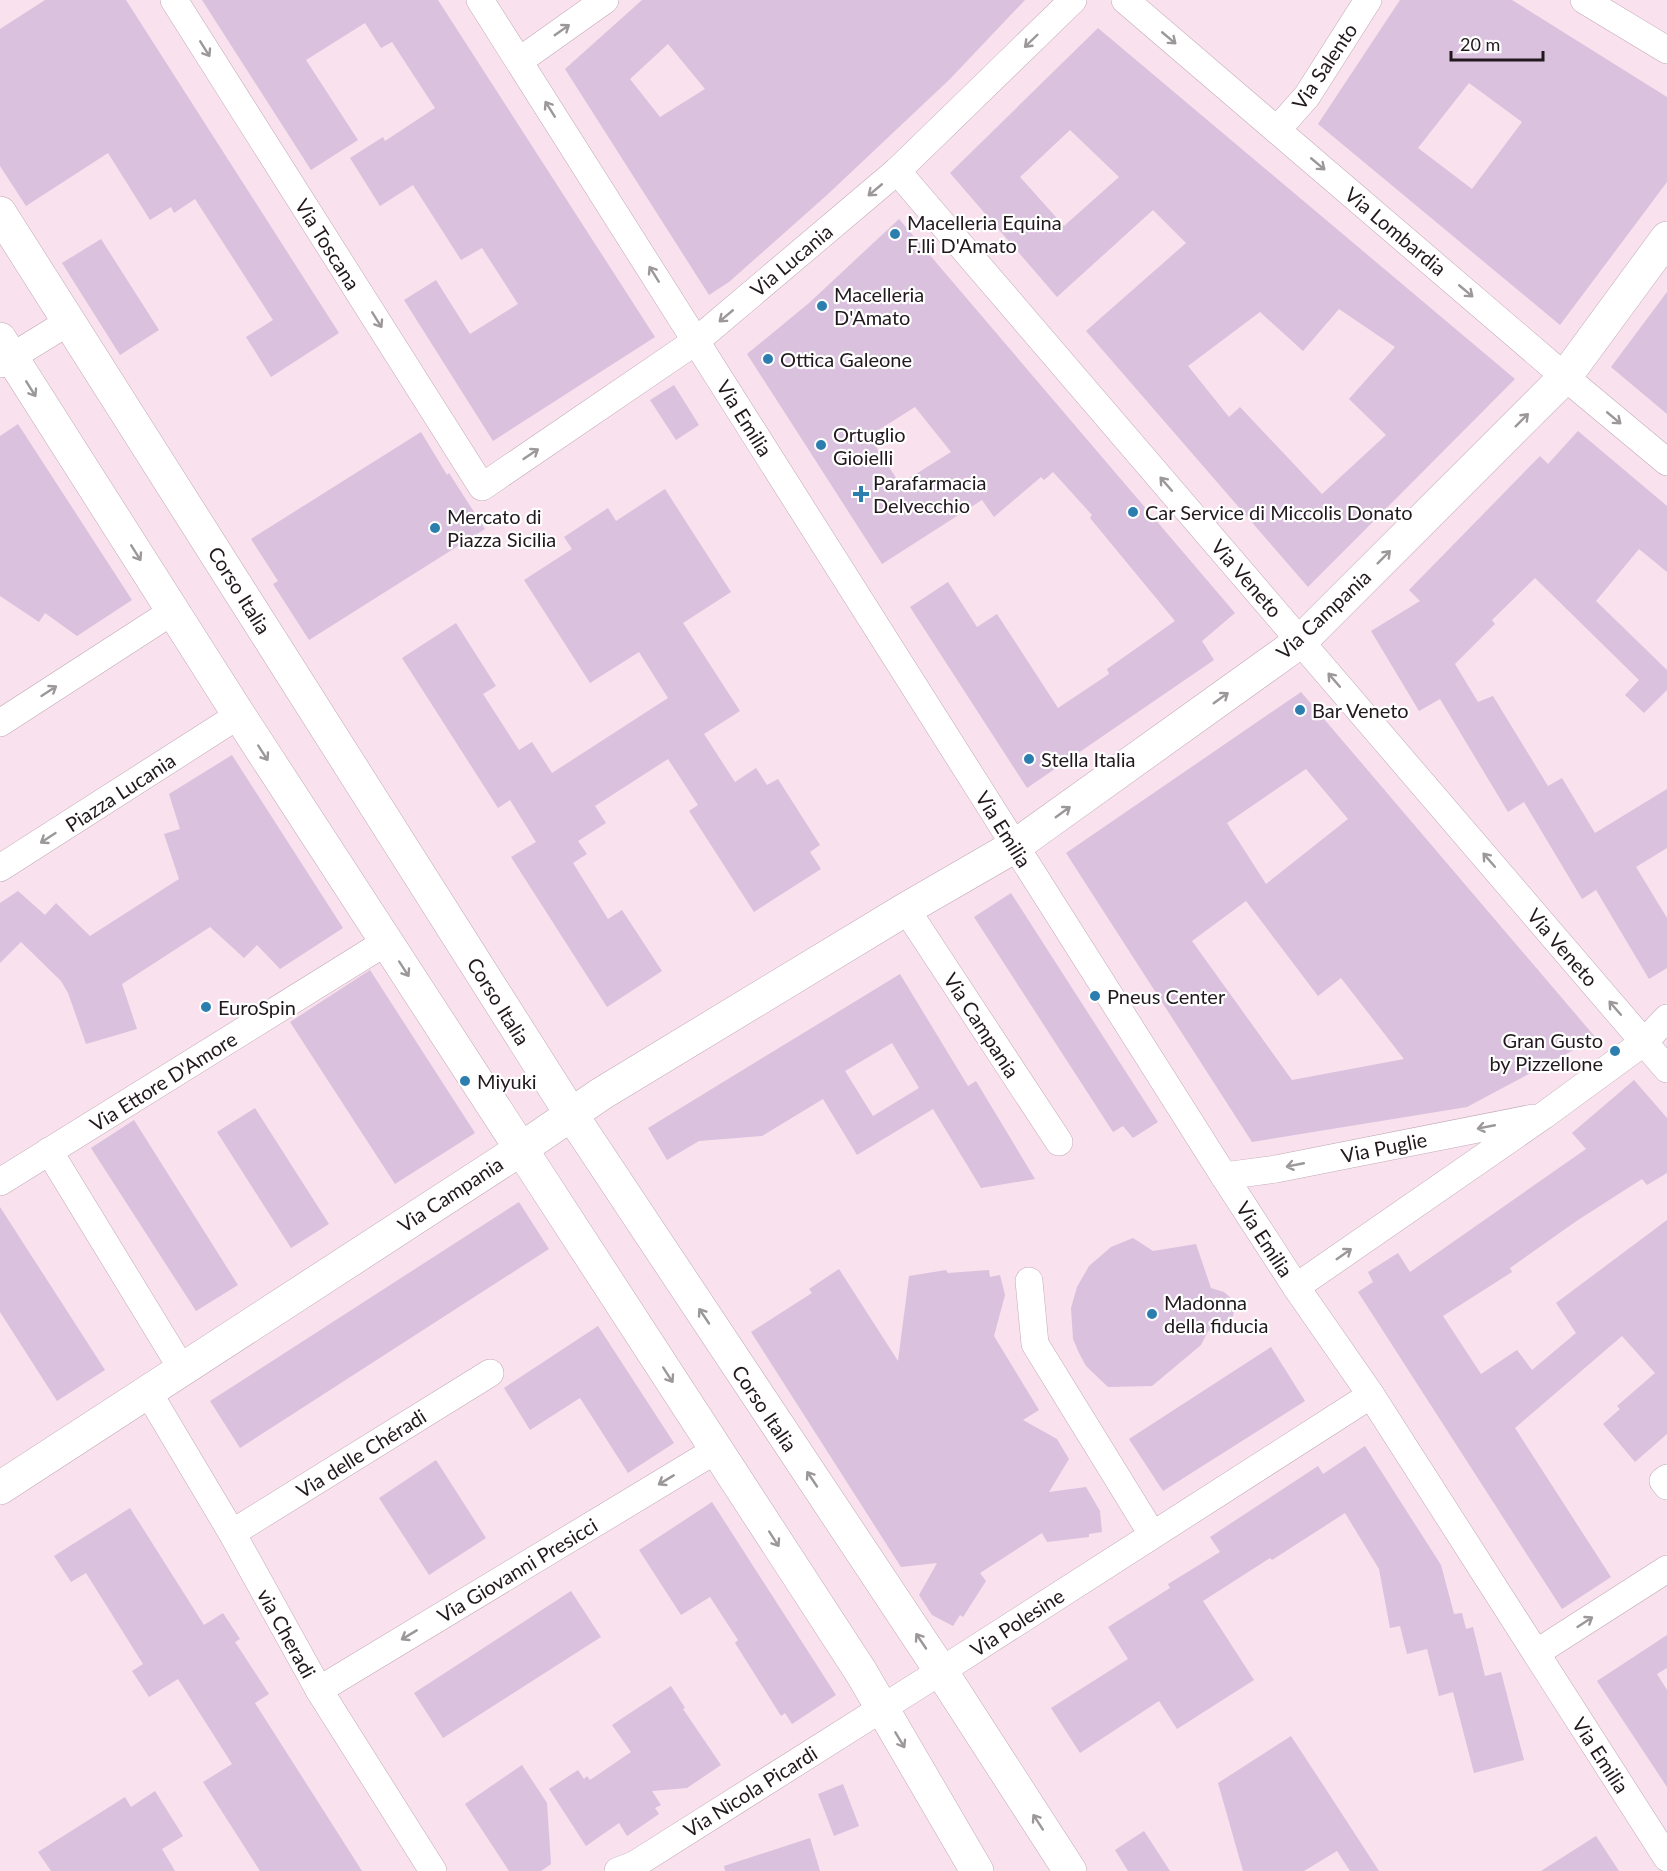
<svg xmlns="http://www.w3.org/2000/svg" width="1667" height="1871" viewBox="0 0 1667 1871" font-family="Lato,sans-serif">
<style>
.building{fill:#dac1dd;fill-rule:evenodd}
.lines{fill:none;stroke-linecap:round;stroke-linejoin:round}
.minor-casing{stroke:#c1a9b6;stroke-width:28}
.tertiary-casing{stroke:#c1a9b6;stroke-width:34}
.minor{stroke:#fff;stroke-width:27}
.tertiary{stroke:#fff;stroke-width:33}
.oneway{stroke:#9c989a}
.poi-dot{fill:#2b7eae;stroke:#fff;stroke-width:2}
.labels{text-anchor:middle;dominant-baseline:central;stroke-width:4.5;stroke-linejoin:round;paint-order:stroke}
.street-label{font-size:20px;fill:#22191e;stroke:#fff}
.poi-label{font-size:20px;fill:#22191e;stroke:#fff;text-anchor:start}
</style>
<rect width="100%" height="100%" fill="#f9e1ee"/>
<g class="building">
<polygon points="45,0 126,0 339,333 271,377 246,337 273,320 195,199 174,213 171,207 150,220 108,153 26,206 0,166 0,29"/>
<polygon points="202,0 438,0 655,337 493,441 404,300 436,280 470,334 518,304 482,248 461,260 413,185 380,206 350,158 383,137 385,141 435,108 392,42 381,48 365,23 306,60 358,140 311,170"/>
<path d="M642,0H1025L950,79L827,195L729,282L709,295L565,69ZM668,44L705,89L660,117L630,79Z"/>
<path d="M1400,0H1512L1667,97V182L1560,325L1318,124ZM1469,83L1522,122L1472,189L1418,148Z"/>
<path d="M1098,28L1515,379L1308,587L1086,331L1186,243L1153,210L1057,297L950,173ZM1070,130L1119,177L1064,226L1020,177ZM1339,309L1395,347L1349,399L1386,435L1322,494L1240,407L1229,417L1188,366L1260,312L1303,351Z"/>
<path d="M899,219L1235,613L1202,641L1214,660L1027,788L910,607L948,582L977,627L997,614L1058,708L1109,674L1107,669L1175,621L1090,518L1092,515L1053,472L1044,480L1041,477L994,517L982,500L882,564L747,354L809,303ZM915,407L951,452L900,484L869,436Z"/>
<polygon points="101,239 159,330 120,355 62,263"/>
<polygon points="1667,292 1667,414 1611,367"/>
<polygon points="674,385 699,425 676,440 650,400"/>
<polygon points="18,424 132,600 77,636 45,613 39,622 0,596 0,436"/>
<polygon points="1578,431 1667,506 1667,572 1639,549 1596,601 1667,670 1667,690 1644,713 1625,695 1639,680 1535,578 1492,620 1495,624 1455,664 1478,702 1493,696 1548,786 1562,778 1595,833 1667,789 1667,848 1636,867 1667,918 1667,968 1649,979 1596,890 1582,899 1524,802 1508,812 1440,699 1419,711 1371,631 1420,601 1409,590 1540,456 1548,464"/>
<polygon points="421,432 447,475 449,473 485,529 309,640 273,584 278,581 251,539"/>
<polygon points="665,489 731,592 683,623 740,711 704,734 735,782 756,768 767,785 778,779 820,845 810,852 821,869 754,912 689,811 698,805 668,759 595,806 606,823 578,841 587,854 573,863 608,919 622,910 662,971 607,1007 511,857 536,842 510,800 498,808 402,658 456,623 496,686 483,694 519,750 532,742 552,773 668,698 639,652 590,683 524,580 572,549 564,537 608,508 616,521"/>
<path d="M1301,692L1596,1038L1467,1107L1252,1142L1066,853ZM1306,769L1348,819L1266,884L1227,823ZM1246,901L1318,996L1341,978L1404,1059L1292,1080L1192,941Z"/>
<polygon points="232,755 343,928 280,969 257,945 244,958 210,927 122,984 137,1029 86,1044 68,993 61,981 21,942 0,963 0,903 18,891 45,915 56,903 90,936 179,879 164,834 180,829 169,794"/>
<polygon points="1011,893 1158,1122 1133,1138 1123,1126 1113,1132 974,917"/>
<polygon points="370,970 475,1133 395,1184 290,1022"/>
<path d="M900,974L968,1086L976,1081L1035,1179L981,1188L933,1109L857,1155L823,1099L762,1136L699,1141L667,1160L648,1128ZM892,1043L919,1088L873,1116L845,1071Z"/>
<polygon points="1634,1080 1667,1118 1667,1173 1647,1185 1642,1179 1578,1220 1510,1268 1512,1272 1443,1316 1481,1374 1517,1350 1532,1370 1576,1333 1556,1303 1667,1220 1667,1434 1635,1462 1603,1424 1620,1409 1617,1406 1655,1373 1622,1336 1515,1428 1611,1577 1562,1609 1358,1292 1373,1282 1368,1272 1398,1253 1410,1272 1586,1149 1572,1133"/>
<polygon points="255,1108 329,1224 291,1248 217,1132"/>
<polygon points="134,1120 238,1285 196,1311 91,1148"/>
<polygon points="519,1202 549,1249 240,1448 210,1401"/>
<polygon points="0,1207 105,1370 57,1401 0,1312"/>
<polygon points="1133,1238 1153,1251 1196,1244 1211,1288 1224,1292 1233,1300 1235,1309 1232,1319 1226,1324 1208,1331 1201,1345 1152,1386 1108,1387 1086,1366 1079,1353 1073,1339 1071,1308 1077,1287 1089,1266 1111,1247"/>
<polygon points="839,1269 898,1361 909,1276 946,1270 948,1273 989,1270 990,1277 1000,1275 1005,1295 994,1336 1039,1410 1023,1420 1057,1439 1069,1459 1049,1492 1086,1487 1100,1511 1102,1532 1089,1534 1089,1537 1047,1542 1042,1533 980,1573 986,1581 963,1617 960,1615 953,1626 932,1615 919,1595 937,1563 901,1567 751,1332 812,1293 809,1289"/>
<polygon points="598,1326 674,1443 628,1473 580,1398 530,1430 504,1388"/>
<polygon points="1271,1347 1305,1401 1163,1491 1129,1439"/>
<polygon points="1365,1446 1441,1565 1454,1614 1462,1613 1466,1629 1473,1627 1485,1676 1501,1672 1524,1760 1474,1773 1453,1692 1439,1696 1427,1649 1407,1654 1400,1626 1390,1628 1379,1569 1345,1513 1272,1560 1270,1558 1203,1601 1254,1680 1177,1729 1159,1701 1080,1753 1051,1708 1128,1659 1108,1627 1170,1588 1168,1584 1220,1552 1210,1537 1318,1466 1323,1474"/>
<polygon points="436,1460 486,1538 429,1575 379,1498"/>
<polygon points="712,1502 836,1695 792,1724 785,1713 781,1716 735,1643 738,1640 710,1597 681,1615 639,1550"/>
<polygon points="130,1508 204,1625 223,1613 240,1639 235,1642 269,1694 255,1703 362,1871 260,1871 203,1782 232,1764 178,1679 149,1697 132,1671 143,1664 86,1573 71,1582 54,1556"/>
<polygon points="571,1591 601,1637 443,1738 414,1693"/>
<polygon points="1667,1635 1667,1668 1657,1674 1667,1690 1667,1787 1597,1681"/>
<polygon points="671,1686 685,1708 683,1709 721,1765 687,1788 652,1791 661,1805 655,1808 659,1814 627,1836 619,1823 586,1846 549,1789 578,1770 584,1779 587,1776 590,1780 631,1752 612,1725"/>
<polygon points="1291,1736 1329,1794 1379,1871 1350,1871 1337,1851 1304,1871 1243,1871 1218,1783"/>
<polygon points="522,1765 547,1803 551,1864 541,1871 509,1871 465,1804"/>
<polygon points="843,1784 859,1826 834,1836 818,1794"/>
<polygon points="155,1791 183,1836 162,1849 175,1871 51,1871 38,1852 125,1797 131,1807"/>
<polygon points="1144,1831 1170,1871 1128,1871 1115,1850"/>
<polygon points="1596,1836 1619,1871 1541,1871"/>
<polygon points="810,1838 820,1871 725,1871 724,1866"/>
</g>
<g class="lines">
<g class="minor-casing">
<g id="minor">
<polyline points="174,0 482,487 696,341 897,171 1073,0"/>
<polyline points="480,0 1224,1176 1296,1287 1371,1395 1667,1858"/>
<polyline points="1125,0 1565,377 1667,462"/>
<polyline points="1584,0 1667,50"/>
<polyline points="519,61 605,0"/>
<polyline points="1277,130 1307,96 1368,0"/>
<polyline points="897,171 1667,1069"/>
<polyline points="0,364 70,321"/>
<polyline points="0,723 173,611"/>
<polyline points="0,868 239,715"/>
<polyline points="906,909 1059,1142"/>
<polyline points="49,1151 182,1369"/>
<polyline points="1224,1176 1276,1169 1533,1118"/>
<polyline points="0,1182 386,942"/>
<polyline points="1029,1281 1035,1344 1152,1534"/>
<polyline points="1296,1287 1543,1116 1644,1042 1667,1018"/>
<polyline points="148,1392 232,1533 319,1690 433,1871"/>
<polyline points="1667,1478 1663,1481 1667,1486"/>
<polyline points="232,1533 490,1373"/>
<polyline points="1536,1653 1667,1569"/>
<polyline points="319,1690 716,1450"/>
<polyline points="618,1871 634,1865 941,1671 1371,1395"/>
</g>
</g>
<g class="tertiary-casing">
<g id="tertiary">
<polyline points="0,213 571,1114 941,1671 1070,1871"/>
<polyline points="0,339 239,715 861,1672 977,1871"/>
<polyline points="0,1488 521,1149 601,1094 906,909 1015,846 1301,641 1565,377 1667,238"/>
</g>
</g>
<use href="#minor" class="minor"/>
<use href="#tertiary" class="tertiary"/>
</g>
<defs><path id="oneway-shaft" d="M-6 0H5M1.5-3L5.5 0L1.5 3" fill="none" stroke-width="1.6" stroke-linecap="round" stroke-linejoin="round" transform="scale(1.5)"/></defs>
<g class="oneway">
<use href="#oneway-shaft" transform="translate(562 30) rotate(-35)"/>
<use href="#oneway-shaft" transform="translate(1169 38) rotate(40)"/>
<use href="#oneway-shaft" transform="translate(1031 41) rotate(136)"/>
<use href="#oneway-shaft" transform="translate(205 49) rotate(58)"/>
<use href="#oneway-shaft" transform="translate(550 109) rotate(-122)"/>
<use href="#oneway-shaft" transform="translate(1318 164) rotate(40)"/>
<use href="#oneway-shaft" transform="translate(875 190) rotate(140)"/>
<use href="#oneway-shaft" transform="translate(654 274) rotate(-122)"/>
<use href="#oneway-shaft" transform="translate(1466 291) rotate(40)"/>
<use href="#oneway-shaft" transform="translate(726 316) rotate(140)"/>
<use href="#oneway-shaft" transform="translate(377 320) rotate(58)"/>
<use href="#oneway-shaft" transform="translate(31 389) rotate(58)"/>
<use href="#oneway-shaft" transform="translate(1614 418) rotate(40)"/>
<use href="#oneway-shaft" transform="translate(1522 420) rotate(-45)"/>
<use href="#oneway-shaft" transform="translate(531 454) rotate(-34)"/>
<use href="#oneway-shaft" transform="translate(1166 484) rotate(-131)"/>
<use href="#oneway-shaft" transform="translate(136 553) rotate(58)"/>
<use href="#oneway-shaft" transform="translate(1384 557) rotate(-45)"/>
<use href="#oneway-shaft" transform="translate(1334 680) rotate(-131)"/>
<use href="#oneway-shaft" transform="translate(49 691) rotate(-33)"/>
<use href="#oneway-shaft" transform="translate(1221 698) rotate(-36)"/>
<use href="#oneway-shaft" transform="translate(263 753) rotate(57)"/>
<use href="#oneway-shaft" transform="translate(1063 812) rotate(-36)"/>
<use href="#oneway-shaft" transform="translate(48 838) rotate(147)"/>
<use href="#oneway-shaft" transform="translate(1489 860) rotate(-131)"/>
<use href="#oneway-shaft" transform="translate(404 969) rotate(57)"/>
<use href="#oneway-shaft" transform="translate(1615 1008) rotate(-131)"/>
<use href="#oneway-shaft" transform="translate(1486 1127) rotate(169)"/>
<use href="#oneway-shaft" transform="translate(1295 1165) rotate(169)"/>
<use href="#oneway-shaft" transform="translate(1344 1254) rotate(-35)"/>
<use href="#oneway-shaft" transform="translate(704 1316) rotate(-124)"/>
<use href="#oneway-shaft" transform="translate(668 1375) rotate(57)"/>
<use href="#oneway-shaft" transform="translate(812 1479) rotate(-124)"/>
<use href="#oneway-shaft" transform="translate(666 1480) rotate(149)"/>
<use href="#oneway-shaft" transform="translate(774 1539) rotate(57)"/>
<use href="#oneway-shaft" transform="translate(1585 1622) rotate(-33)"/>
<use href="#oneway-shaft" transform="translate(409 1635) rotate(149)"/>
<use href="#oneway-shaft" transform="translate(921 1641) rotate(-124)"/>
<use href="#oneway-shaft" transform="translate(900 1740) rotate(59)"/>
<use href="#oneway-shaft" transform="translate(1038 1822) rotate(-123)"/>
</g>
<g class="poi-dot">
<circle cx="895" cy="234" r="6"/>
<circle cx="822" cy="306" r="6"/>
<circle cx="768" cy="359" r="6"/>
<circle cx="821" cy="445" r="6"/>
<path d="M858 485h6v6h6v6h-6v6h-6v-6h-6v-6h6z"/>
<circle cx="1133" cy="512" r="6"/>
<circle cx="435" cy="528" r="6"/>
<circle cx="1300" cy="710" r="6"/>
<circle cx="1029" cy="759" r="6"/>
<circle cx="1095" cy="996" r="6"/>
<circle cx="206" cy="1007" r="6"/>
<circle cx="1615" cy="1051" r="6"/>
<circle cx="465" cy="1081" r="6"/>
<circle cx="1152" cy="1314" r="6"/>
</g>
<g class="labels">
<g class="street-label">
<text transform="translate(1324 66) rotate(-56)">Via Salento</text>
<text transform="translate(1396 231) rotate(40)">Via Lombardia</text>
<text transform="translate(328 244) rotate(58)">Via Toscana</text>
<text transform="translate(791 260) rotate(-40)">Via Lucania</text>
<text transform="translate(745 418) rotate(58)">Via Emilia</text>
<text transform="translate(1247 578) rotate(49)">Via Veneto</text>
<text transform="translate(240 590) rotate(58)">Corso Italia</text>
<text transform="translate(1323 614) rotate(-43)">Via Campania</text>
<text transform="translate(120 792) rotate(-33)">Piazza Lucania</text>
<text transform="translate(1004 829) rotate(58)">Via Emilia</text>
<text transform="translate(1563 947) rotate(49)">Via Veneto</text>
<text transform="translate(499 1001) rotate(58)">Corso Italia</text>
<text transform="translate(982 1025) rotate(57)">Via Campania</text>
<text transform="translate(163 1081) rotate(-32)">Via Ettore D'Amore</text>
<text transform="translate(1384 1147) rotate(-11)">Via Puglie</text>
<text transform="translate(450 1194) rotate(-33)">Via Campania</text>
<text transform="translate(1265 1239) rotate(57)">Via Emilia</text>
<text transform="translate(765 1408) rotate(56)">Corso Italia</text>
<text transform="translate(361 1453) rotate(-32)">Via delle Chéradi</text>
<text transform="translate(517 1570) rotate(-31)">Via Giovanni Presicci</text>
<text transform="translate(1017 1622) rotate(-33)">Via Polesine</text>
<text transform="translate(287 1633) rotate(61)">via Cheradi</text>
<text transform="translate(1601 1755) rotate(57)">Via Emilia</text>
<text transform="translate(750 1791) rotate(-32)">Via Nicola Picardi</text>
</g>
<g class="poi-label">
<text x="907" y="222">Macelleria Equina<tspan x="907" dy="23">F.lli D'Amato</tspan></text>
<text x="834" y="294">Macelleria<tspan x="834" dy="23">D'Amato</tspan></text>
<text x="780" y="359">Ottica Galeone</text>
<text x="833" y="434">Ortuglio<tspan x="833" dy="23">Gioielli</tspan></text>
<text x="873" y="482">Parafarmacia<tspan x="873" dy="23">Delvecchio</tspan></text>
<text x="1145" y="512">Car Service di Miccolis Donato</text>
<text x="447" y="516">Mercato di<tspan x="447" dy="23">Piazza Sicilia</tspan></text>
<text x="1312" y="710">Bar Veneto</text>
<text x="1041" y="759">Stella Italia</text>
<text x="1107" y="996">Pneus Center</text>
<text x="218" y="1007">EuroSpin</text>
<text x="1603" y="1040" text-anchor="end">Gran Gusto<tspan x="1603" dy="23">by Pizzellone</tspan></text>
<text x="477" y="1081">Miyuki</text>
<text x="1164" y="1302">Madonna<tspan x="1164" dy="23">della fiducia</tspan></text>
</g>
</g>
<path d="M1451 51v9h92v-9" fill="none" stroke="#22191e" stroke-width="3"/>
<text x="1460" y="51" font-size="18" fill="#22191e" stroke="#ffffff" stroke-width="4.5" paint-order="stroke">20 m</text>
</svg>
